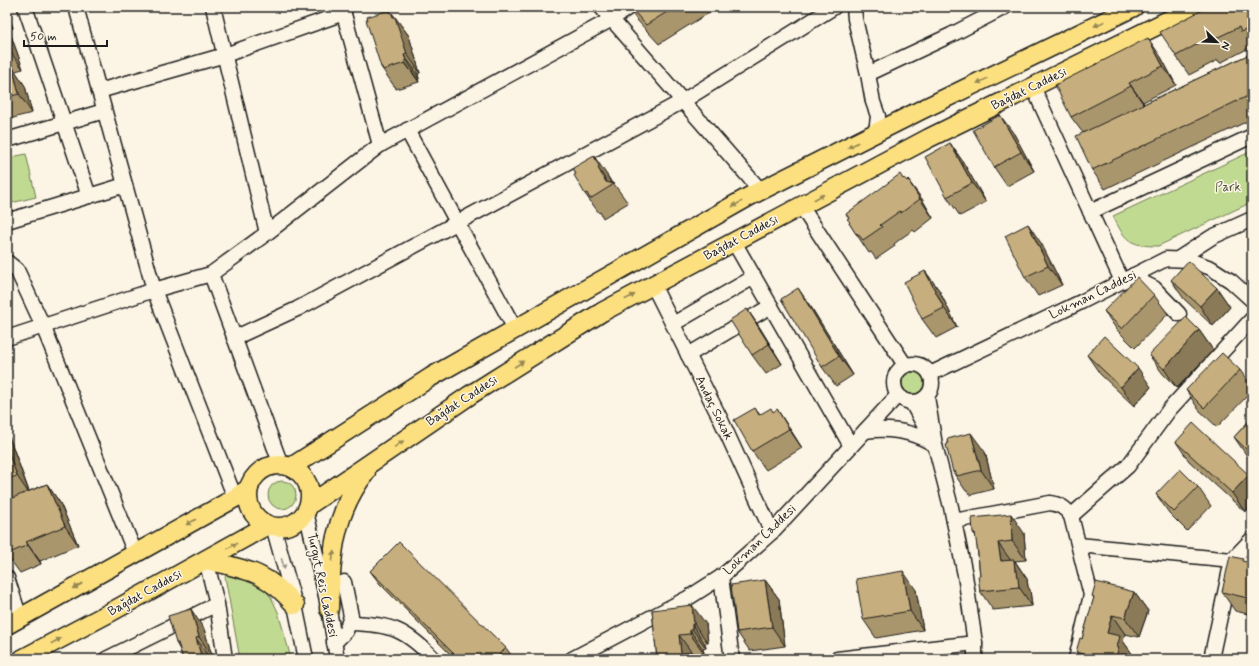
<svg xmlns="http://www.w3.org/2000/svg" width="1259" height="666" viewBox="0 0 1259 666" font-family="Mynerve,sans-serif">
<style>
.green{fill:#c1da91;stroke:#6e7b56}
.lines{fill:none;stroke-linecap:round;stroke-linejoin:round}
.minor-casing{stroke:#1c1c1c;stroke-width:17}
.major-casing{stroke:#1c1c1c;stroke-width:21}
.minor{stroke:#fcf5e5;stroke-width:14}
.major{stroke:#fce080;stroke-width:18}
.wall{fill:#aa966c;stroke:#1c1c1c}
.shaded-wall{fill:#8b7a58;stroke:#1c1c1c}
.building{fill:#c6ae7e;stroke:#1c1c1c}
.oneway{fill:#978853}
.oneway2{fill:#97938b}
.labels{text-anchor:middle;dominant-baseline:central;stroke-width:3;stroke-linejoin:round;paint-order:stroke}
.street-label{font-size:13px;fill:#1c1c1c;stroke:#fcf5e5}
.park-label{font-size:13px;fill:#4e553f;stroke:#fcf5e5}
</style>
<rect width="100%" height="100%" fill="#fcf5e5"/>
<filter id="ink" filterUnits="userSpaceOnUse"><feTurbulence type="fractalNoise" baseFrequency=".025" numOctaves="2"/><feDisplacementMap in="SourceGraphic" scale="8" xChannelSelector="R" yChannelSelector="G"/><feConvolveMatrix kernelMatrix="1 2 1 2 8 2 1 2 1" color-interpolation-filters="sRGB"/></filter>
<g filter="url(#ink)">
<g class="green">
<path d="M1252,151V202L1158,246C1130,246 1125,241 1113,216Z"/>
<polygon points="26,154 36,197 7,204 7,158"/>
<circle cx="913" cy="383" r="11"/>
<circle cx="282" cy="495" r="14"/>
<polygon points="228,572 256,580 271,597 278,612 289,651 290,659 240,659 225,577"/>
</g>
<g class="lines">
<g class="minor-casing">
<g id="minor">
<polyline points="25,7 89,196"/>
<polyline points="76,7 154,290 235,498"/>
<polyline points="213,7 267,233"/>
<polyline points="342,7 380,145"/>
<polyline points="601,7 761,191"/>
<polyline points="854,7 855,19 868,74 873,102 878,116 876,133"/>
<polyline points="868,74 951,35 1005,7"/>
<polyline points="1033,87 1122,281"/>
<polyline points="99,91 225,55 344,13"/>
<polyline points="407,130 515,329"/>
<polyline points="7,140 104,111"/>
<polyline points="801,206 905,365"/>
<polyline points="1090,212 1252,136"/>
<polyline points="7,221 125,185"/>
<polyline points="734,242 851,446"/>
<polyline points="1178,259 1212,237 1252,219"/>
<polyline points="7,262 17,270 43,326 135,553"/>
<polyline points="211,274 281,465"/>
<polyline points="1134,275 1144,283 1154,288 1179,314"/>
<polyline points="653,285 720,418 772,532"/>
<polyline points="673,324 754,277"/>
<polyline points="7,338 154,290 211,274 267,233 380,145 612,19 629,7"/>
<polyline points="234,338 297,309 683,101 834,7"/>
<polyline points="688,355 771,306"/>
<circle cx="913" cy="383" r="19"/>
<polyline points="930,374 1081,302 1166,259 1189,260 1211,268 1231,281 1252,300"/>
<polyline points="927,397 935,445 951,507 965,575 975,643 975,659"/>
<polyline points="912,403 930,436"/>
<path d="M865,431C891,427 913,431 935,445"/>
<polyline points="306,512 329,609 337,659"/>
<polyline points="1071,516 1128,466 1169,410 1252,319"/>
<path d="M954,521L1050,503C1059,504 1066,508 1071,516L1091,595L1076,659"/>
<polyline points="273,526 295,605 306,659"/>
<polyline points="1079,545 1232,560 1252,566"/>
<polyline points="206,560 217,604 225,659"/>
<polyline points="721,577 732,659"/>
<polyline points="7,578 20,618"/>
<path d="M350,623C391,624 405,629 434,659"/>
<polyline points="334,643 346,631 351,616 344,582"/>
<polyline points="106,659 217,604"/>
<polyline points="572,659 688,598 721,577 736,564 772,532 898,395"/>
<polyline points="837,659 975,643"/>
<polyline points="1211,659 1232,560 1252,539"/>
</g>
</g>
<g class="major-casing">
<g id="major">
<circle cx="279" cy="496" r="31"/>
<polyline points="291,467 431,377 750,196 921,110 1134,7"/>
<polyline points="309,505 470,395 602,312 929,138 1195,7"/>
<path d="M206,560C247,570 266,571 295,605"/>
<path d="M329,609C331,558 333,514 366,472"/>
<polyline points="7,625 235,498 249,488"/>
<polyline points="22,659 111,612 268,525"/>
</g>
</g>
<use href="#minor" class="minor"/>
<use href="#major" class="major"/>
</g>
<g class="wall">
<polygon points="628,7 718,7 659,44 636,19"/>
<polygon points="1252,7 1252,48 1251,47 1220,63 1218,60 1189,75 1176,56"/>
<polygon points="7,11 13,28 9,30 23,69 15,71 25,86 32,113 20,116 7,120"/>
<polygon points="391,12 409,36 420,73 418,74 419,79 418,80 419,82 396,89 395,86 394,86 381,67"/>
<polygon points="1252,53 1252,119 1105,189 1092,170 1083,133 1071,117 1161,57 1176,85 1143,102 1144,104"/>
<polygon points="1014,134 1034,171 1007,186 994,167"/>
<polygon points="950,143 963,162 986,202 960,216 947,197"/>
<polygon points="576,174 607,175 612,183 614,184 628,203 603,218 600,212 599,213 585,194"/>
<polygon points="903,179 922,199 933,218 915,232 913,230 903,237 894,244 895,246 876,259 871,252 869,253 849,223"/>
<polygon points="1041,243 1062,285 1038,296 1025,277"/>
<polygon points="925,271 939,290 957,327 936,338 922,319"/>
<polygon points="1171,280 1217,288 1230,307 1213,326 1184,299"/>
<polygon points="1154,295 1168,314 1135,348 1117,330 1104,311"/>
<polygon points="811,307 853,375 836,386 822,367"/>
<polygon points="747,309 760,328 782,364 766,374 752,355"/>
<polygon points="1199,330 1213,350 1177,388 1163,374 1149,355"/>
<polygon points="1087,355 1151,387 1134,406 1100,374"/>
<polygon points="1240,370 1252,387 1252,391 1217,427 1199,410 1186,390"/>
<polygon points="755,408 760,415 773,412 790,429 802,448 766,470 752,451"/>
<polygon points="1252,418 1252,461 1247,456 1234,437"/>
<polygon points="7,431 29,491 47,484 60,503 78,545 40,561 41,564 20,573 7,555"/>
<polygon points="1176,442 1249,475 1252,479 1252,505 1245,512 1189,461"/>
<polygon points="985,452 994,489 970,495 967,491 966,491 953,472"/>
<polygon points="1198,487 1211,506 1187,531 1169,513 1156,494"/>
<polygon points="973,533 1024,533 1026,560 1015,561 1027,579 1028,587 1030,590 1032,606 993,610 980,591 980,576 976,536"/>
<polygon points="1252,563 1252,615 1235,611 1222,592"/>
<polygon points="370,571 506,648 514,659 455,659 380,584"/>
<polygon points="765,580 779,599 785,646 750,651 737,632"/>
<polygon points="916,590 923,630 876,638 863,619"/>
<polygon points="1134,592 1148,611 1139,637 1125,634 1123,641 1133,655 1132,659 1081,659 1076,652 1082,639 1094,598 1092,596"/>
<polygon points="652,610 706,624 708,643 705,644 706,648 703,649 704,653 693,654 697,659 657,659"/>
<polygon points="204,629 212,656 209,657 210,659 183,659 180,650 176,643"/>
</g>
<g class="shaded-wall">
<polygon points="389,10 392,14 391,12 396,18 395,17 409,36 420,73 407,54"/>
<polygon points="7,11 13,28 7,19"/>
<polygon points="7,26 9,30 23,69 9,50 7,43"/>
<polygon points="1148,38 1161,57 1176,85 1163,66"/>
<polygon points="404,55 418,74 419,79 406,60"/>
<polygon points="404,61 418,80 419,82 405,63"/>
<polygon points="12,66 25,86 32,113 19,94"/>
<polygon points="1129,83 1143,102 1144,105 1131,86"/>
<polygon points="1000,115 1014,134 1034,171 1021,152"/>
<polygon points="950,143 963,162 986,202 972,183"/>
<polygon points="594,156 607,175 612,185 610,187 598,168"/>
<polygon points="908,180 922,199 933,218 920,199"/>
<polygon points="1028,224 1041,243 1062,285 1048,266"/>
<polygon points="925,271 939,290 957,327 944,308"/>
<polygon points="798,288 811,307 853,375 839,356"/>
<polygon points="1217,288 1230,307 1213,326 1200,306"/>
<polygon points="747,309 760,328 782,364 769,344"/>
<polygon points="1199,330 1213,350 1177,388 1164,369"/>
<polygon points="1138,368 1151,387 1134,406 1121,387"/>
<polygon points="777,409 790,429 802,448 789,429"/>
<polygon points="7,431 30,495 17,476 7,449"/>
<polygon points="971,433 985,452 994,489 981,470"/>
<polygon points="1249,475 1252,479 1252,505 1245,512 1232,493"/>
<polygon points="47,484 60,503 78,545 65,526"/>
<polygon points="1011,514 1024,533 1026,560 1012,541"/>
<polygon points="26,542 40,561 41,564 28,545"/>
<polygon points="998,543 1012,562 1001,561"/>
<polygon points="1014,560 1027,579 1028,587 1030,590 1032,606 1019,587 1015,571"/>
<polygon points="903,571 916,590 923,630 910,611"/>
<polygon points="765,580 779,599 785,646 772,627"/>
<polygon points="1134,592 1148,611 1139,637 1125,618"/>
<polygon points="692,605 706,624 708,643 694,624"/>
<polygon points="191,609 204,629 212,656 199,637"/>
<polygon points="1112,615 1125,634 1123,641 1133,655 1132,659 1115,659 1107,633"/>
<polygon points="692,624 705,644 706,648 692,629"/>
<polygon points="690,630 703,649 704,653 690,634"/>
<polygon points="679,635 692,653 692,652 697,659 694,659 681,653"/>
<polygon points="196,638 209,657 210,659 202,659"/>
</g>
<g class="building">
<polygon points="630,7 675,7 646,25"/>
<polygon points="1208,7 1252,7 1252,27 1241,32 1239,27 1206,43 1205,40 1176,56 1160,32"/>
<polygon points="389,10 390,12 391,12 393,17 395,17 407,54 404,55 406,60 404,61 405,63 383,70 382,67 381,67 366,20 368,20 367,17"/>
<polygon points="1148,38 1163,66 1129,83 1131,86 1071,117 1055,85"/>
<polygon points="7,43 9,50 7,50"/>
<polygon points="1252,53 1252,94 1092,170 1076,136"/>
<polygon points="12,66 19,94 7,97 7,68"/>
<polygon points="1000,115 1021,152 994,167 973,130"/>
<polygon points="950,143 972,183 947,197 925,157"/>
<polygon points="594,156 599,166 598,168 606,182 614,184 590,199 587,193 585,194 574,175 576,174 573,168"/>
<polygon points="900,174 903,179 904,178 907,181 908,180 920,199 901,213 900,211 880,225 882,227 863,240 857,233 856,234 849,223 850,222 847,219 849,218 846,214"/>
<polygon points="1028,224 1048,266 1025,277 1005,236"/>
<polygon points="1188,261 1217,288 1200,306 1171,280"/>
<polygon points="925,271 944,308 922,319 904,282"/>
<polygon points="1137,277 1154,295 1122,329 1104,311"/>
<polygon points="798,288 839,356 822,367 781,299"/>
<polygon points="747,309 769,344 752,355 730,320"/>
<polygon points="1186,317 1199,330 1164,369 1149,355"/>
<polygon points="1104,336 1138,368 1121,387 1087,355"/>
<polygon points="1222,353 1240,370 1204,408 1186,390"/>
<polygon points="755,408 759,415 771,408 773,412 777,409 789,429 752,451 734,420"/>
<polygon points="1252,418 1252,455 1234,437"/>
<polygon points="1193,423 1249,475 1232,493 1176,442"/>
<polygon points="971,433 981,470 957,476 955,471 953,472 946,445 948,444 947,439"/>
<polygon points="7,449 17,476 7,479"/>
<polygon points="1180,469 1198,487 1174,512 1156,494"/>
<polygon points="47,484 65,526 26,542 28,545 7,554 7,498 9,497 10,499"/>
<polygon points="1011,514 1012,541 998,543 1001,561 1014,560 1015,571 1017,571 1019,587 980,591 978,576 980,576 978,554 975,533 973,533 972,518"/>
<polygon points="399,542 506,648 495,659 459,659 370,571"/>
<polygon points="1230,556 1243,559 1242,561 1252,563 1252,599 1222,592"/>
<polygon points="903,571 910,611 863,619 856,579"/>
<polygon points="765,580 772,627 737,632 731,585"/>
<polygon points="1096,582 1134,592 1125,618 1112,615 1107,633 1120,636 1117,647 1119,648 1115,659 1100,659 1076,652 1080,638 1082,639 1094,597 1092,596"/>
<polygon points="692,605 694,624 692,624 692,629 690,630 690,634 679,635 681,653 692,652 693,657 695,657 695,659 657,659 652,610"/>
<polygon points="191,609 199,637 196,638 202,659 183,659 178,643 176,643 168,616"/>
</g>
<defs><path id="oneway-solid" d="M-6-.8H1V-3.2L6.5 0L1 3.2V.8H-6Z"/></defs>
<g class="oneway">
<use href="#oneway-solid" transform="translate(1099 24) rotate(154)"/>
<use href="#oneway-solid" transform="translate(982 81) rotate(154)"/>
<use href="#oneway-solid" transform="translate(853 145) rotate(153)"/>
<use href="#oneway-solid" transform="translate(819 197) rotate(-28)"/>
<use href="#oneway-solid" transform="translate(737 204) rotate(151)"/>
<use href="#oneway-solid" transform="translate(630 297) rotate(-28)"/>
<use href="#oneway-solid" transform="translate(519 364) rotate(-33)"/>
<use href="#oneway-solid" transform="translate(399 444) rotate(-35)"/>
<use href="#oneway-solid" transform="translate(191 522) rotate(151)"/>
<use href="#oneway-solid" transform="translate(232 546) rotate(-30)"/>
<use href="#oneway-solid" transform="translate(333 556) rotate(-84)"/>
<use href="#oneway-solid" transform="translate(78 586) rotate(150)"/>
<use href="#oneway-solid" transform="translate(56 641) rotate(-28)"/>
</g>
<use class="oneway2" href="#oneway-solid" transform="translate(283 564) rotate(74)"/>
</g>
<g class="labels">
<g class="street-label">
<text transform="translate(1029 89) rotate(-26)">Bağdat Caddesi</text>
<text transform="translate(741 238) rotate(-28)">Bağdat Caddesi</text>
<text transform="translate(1093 295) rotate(-26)">Lokman Caddesi</text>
<text transform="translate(462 401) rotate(-33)">Bağdat Caddesi</text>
<text transform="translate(714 408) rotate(64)">Andaç Sokak</text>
<text transform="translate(760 540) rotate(-44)">Lokman Caddesi</text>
<text transform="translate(322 585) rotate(78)">Turgut Reis Caddesi</text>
<text transform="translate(145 593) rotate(-29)">Bağdat Caddesi</text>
</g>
<g class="park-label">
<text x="1228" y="187">Park</text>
</g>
</g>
<rect width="1259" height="666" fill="none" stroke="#fcf5e5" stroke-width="24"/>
<rect x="12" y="12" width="1235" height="642" fill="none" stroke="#1c1c1c" stroke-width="1.5" filter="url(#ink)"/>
<g transform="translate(1217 42) rotate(113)" stroke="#fcf5e5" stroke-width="3" paint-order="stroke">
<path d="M0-3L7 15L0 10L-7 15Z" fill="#1c1c1c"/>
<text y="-6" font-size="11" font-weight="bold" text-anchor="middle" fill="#1c1c1c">N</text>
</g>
<path d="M24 40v6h83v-6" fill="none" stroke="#1c1c1c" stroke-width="2"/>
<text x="30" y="40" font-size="12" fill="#1c1c1c" stroke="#fcf5e5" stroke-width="3" paint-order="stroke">50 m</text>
</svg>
